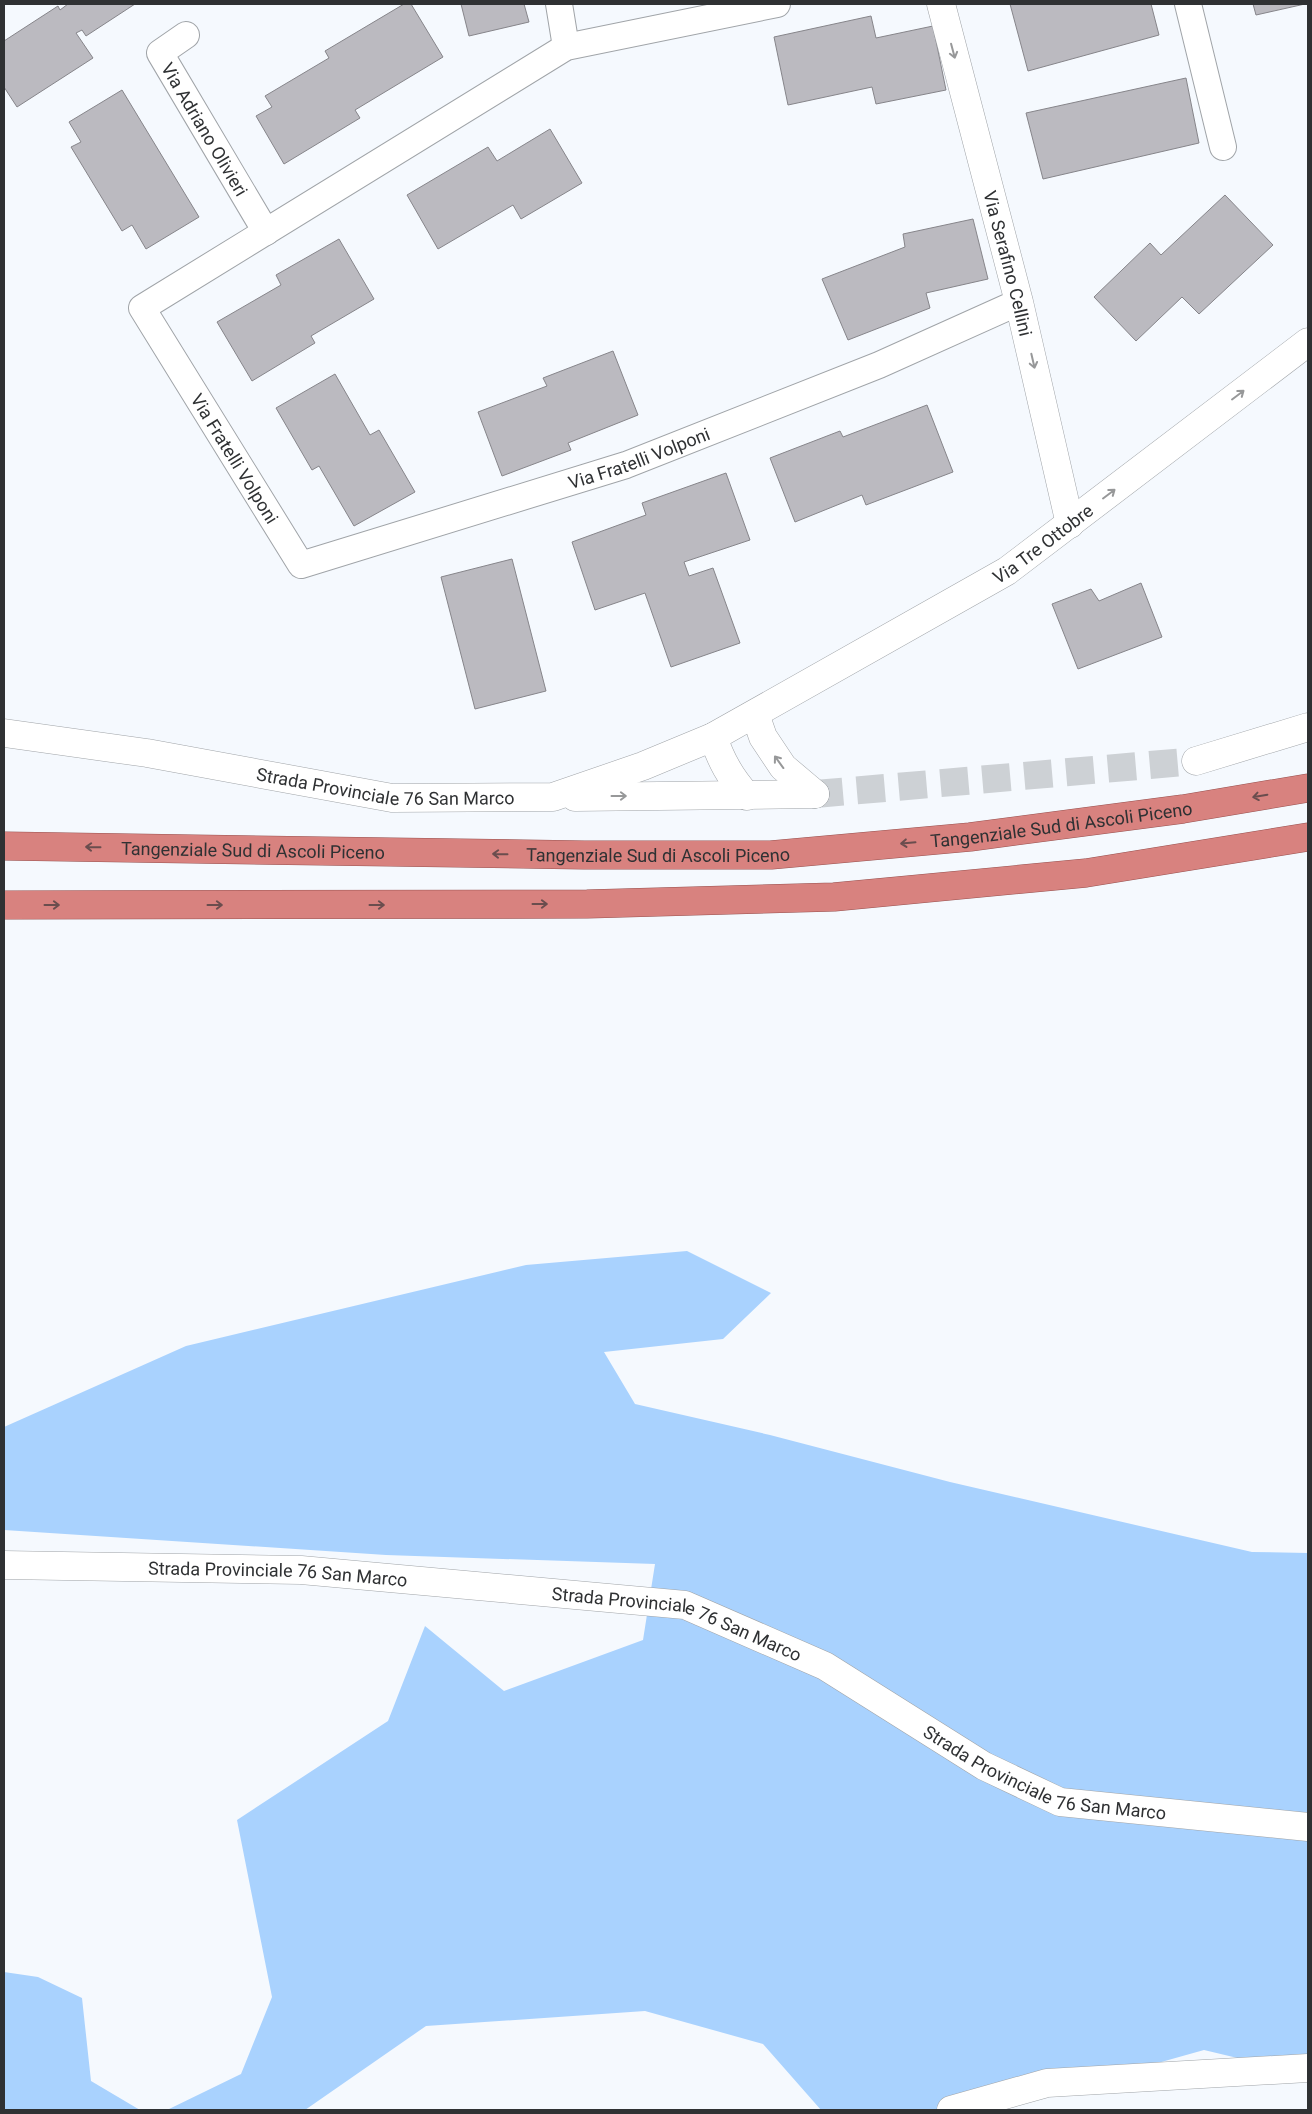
<svg xmlns="http://www.w3.org/2000/svg" width="1312" height="2114" viewBox="0 0 1312 2114" font-family="Roboto,sans-serif">
<style>
.green{fill:#a9d2fe}
.building{fill:#bbbac0;stroke:#86858a}
.lines{fill:none;stroke-linecap:round;stroke-linejoin:round}
.tertiary-tunnel{stroke:#cdd1d5;stroke-width:28;stroke-dasharray:28 14;stroke-linecap:butt}
.minor-casing{stroke:#a0a4a8;stroke-width:28}
.tertiary-casing{stroke:#a0a4a8;stroke-width:29}
.trunk-casing{stroke:#975250;stroke-width:29}
.minor{stroke:#fff;stroke-width:26}
.tertiary{stroke:#fff;stroke-width:28}
.trunk{stroke:#d8827f;stroke-width:28}
.oneway{stroke:#979899}
.oneway2{stroke:#6a4d4e}
.labels{text-anchor:middle;dominant-baseline:central;stroke-width:5;stroke-linejoin:round;paint-order:stroke}
.street-label{font-size:18px;fill:#2f3133;stroke:#f5f9fe}
</style>
<rect width="100%" height="100%" fill="#f5f9fe"/>
<g class="green">
<polygon points="687,1251 771,1293 723,1339 604,1352 635,1404 770,1435 950,1482 1252,1552 1308,1553 1308,2075 1204,2050 990,2110 821,2110 763,2044 645,2011 426,2026 305,2110 167,2110 241,2074 272,1997 237,1820 388,1721 425,1626 504,1691 643,1640 655,1564 386,1555 4,1530 4,1427 186,1346 526,1265"/>
<polygon points="4,1972 38,1977 82,1998 91,2081 140,2110 4,2110"/>
</g>
<g class="building">
<polygon points="68,4 135,4 86,36 82,30 76,33 93,58 17,107 4,87 4,41 58,6 60,10"/>
<polygon points="404,4 411,4 443,57 355,110 360,118 284,164 256,116 272,107 265,96 329,58 325,51"/>
<polygon points="461,4 524,4 529,22 469,36"/>
<polygon points="1010,4 1151,4 1159,35 1028,71"/>
<polygon points="1253,4 1305,4 1256,15"/>
<polygon points="871,16 876,38 933,26 946,90 876,104 872,87 788,105 774,37"/>
<polygon points="1186,78 1199,143 1043,179 1026,113"/>
<polygon points="122,90 199,217 146,249 132,225 122,231 71,147 81,142 69,122"/>
<polygon points="550,129 582,183 521,219 513,205 438,249 407,195 488,147 497,161"/>
<polygon points="1225,195 1273,245 1199,314 1182,297 1136,341 1094,297 1150,243 1161,255"/>
<polygon points="973,219 988,279 926,293 930,308 848,340 822,279 905,247 903,234"/>
<polygon points="339,239 374,299 311,336 315,343 252,381 217,322 281,285 276,275"/>
<polygon points="613,351 638,415 568,443 571,450 502,476 478,412 547,386 543,378"/>
<polygon points="335,374 370,435 379,430 415,492 354,526 319,466 312,470 276,408"/>
<polygon points="927,405 953,472 866,505 862,495 795,522 770,458 840,431 843,437"/>
<polygon points="726,473 750,540 684,562 689,576 713,568 740,643 671,667 645,593 595,610 572,542 646,515 642,503"/>
<polygon points="512,559 546,691 475,709 441,577"/>
<polygon points="1141,583 1162,637 1078,669 1052,604 1091,589 1099,601"/>
</g>
<g class="lines">
<polyline class="tertiary-tunnel" points="815,794 1196,761"/>
<g class="minor-casing">
<g id="minor">
<polyline points="559,4 566,47"/>
<path id="s1" d="M777,4L566,47L142,308L301,565L626,465L879,365L1019,302"/>
<polyline points="1188,4 1223,147"/>
<path id="s2" d="M186,35L160,53L266,232"/>
</g>
</g>
<g class="tertiary-casing">
<g id="tertiary">
<path id="s3" d="M941,4L1019,302L1070,524"/>
<polyline points="755,714 763,737 783,767 815,794"/>
<path id="s4" d="M4,733L147,753L392,798L553,797L643,766L713,737L1007,571L1308,342"/>
<path d="M713,737C721,760 730,777 747,796"/>
<polyline points="1196,761 1308,727"/>
<polyline points="575,797 815,794"/>
<path id="s5" d="M4,1565L301,1570L685,1605L825,1666L984,1766L1060,1802L1308,1827"/>
<polyline points="951,2110 1047,2083 1308,2068"/>
</g>
</g>
<g class="trunk-casing">
<g id="trunk">
<path id="s6" d="M4,846L584,855H771L970,837L1183,809L1308,788"/>
<polyline points="4,905 587,904 834,897 1086,873 1308,837"/>
</g>
</g>
<use href="#minor" class="minor"/>
<use href="#tertiary" class="tertiary"/>
<use href="#trunk" class="trunk"/>
</g>
<defs><path id="oneway-shaft" d="M-6 0H5M1.5-3L5.5 0L1.5 3" fill="none" stroke-width="1.6" stroke-linecap="round" stroke-linejoin="round" transform="scale(1.25)"/></defs>
<g class="oneway">
<use href="#oneway-shaft" transform="translate(953 51) rotate(75)"/>
<use href="#oneway-shaft" transform="translate(1033 361) rotate(77)"/>
<use href="#oneway-shaft" transform="translate(1238 395) rotate(-37)"/>
<use href="#oneway-shaft" transform="translate(1109 494) rotate(-37)"/>
<use href="#oneway-shaft" transform="translate(779 762) rotate(-126)"/>
<use href="#oneway-shaft" transform="translate(619 796)"/>
</g>
<g class="oneway2">
<use href="#oneway-shaft" transform="translate(1260 796) rotate(170)"/>
<use href="#oneway-shaft" transform="translate(908 843) rotate(175)"/>
<use href="#oneway-shaft" transform="translate(93 847) rotate(-179)"/>
<use href="#oneway-shaft" transform="translate(500 854) rotate(-179)"/>
<use href="#oneway-shaft" transform="translate(540 904)"/>
<use href="#oneway-shaft" transform="translate(52 905)"/>
<use href="#oneway-shaft" transform="translate(215 905)"/>
<use href="#oneway-shaft" transform="translate(377 905)"/>
</g>
<g class="labels">
<g class="street-label">
<text stroke="none"><textPath href="#s2" startOffset="120">Via Adriano Olivieri</textPath></text>
<text stroke="none"><textPath href="#s3" startOffset="268">Via Serafino Cellini</textPath></text>
<text stroke="none"><textPath href="#s1" startOffset="1370">Via Fratelli Volponi</textPath></text>
<text stroke="none"><textPath href="#s1" startOffset="890">Via Fratelli Volponi</textPath></text>
<text stroke="none"><textPath href="#s4" startOffset="1108">Via Tre Ottobre</textPath></text>
<text stroke="none"><textPath href="#s4" startOffset="386">Strada Provinciale 76 San Marco</textPath></text>
<text stroke="none"><textPath href="#s6" startOffset="1059">Tangenziale Sud di Ascoli Piceno</textPath></text>
<text stroke="none"><textPath href="#s6" startOffset="249">Tangenziale Sud di Ascoli Piceno</textPath></text>
<text stroke="none"><textPath href="#s6" startOffset="654">Tangenziale Sud di Ascoli Piceno</textPath></text>
<text stroke="none"><textPath href="#s5" startOffset="274">Strada Provinciale 76 San Marco</textPath></text>
<text stroke="none"><textPath href="#s5" startOffset="679">Strada Provinciale 76 San Marco</textPath></text>
<text stroke="none"><textPath href="#s5" startOffset="1084">Strada Provinciale 76 San Marco</textPath></text>
</g>
</g>
<rect width="1312" height="2114" fill="none" stroke="#2f3133" stroke-width="10"/>
</svg>
